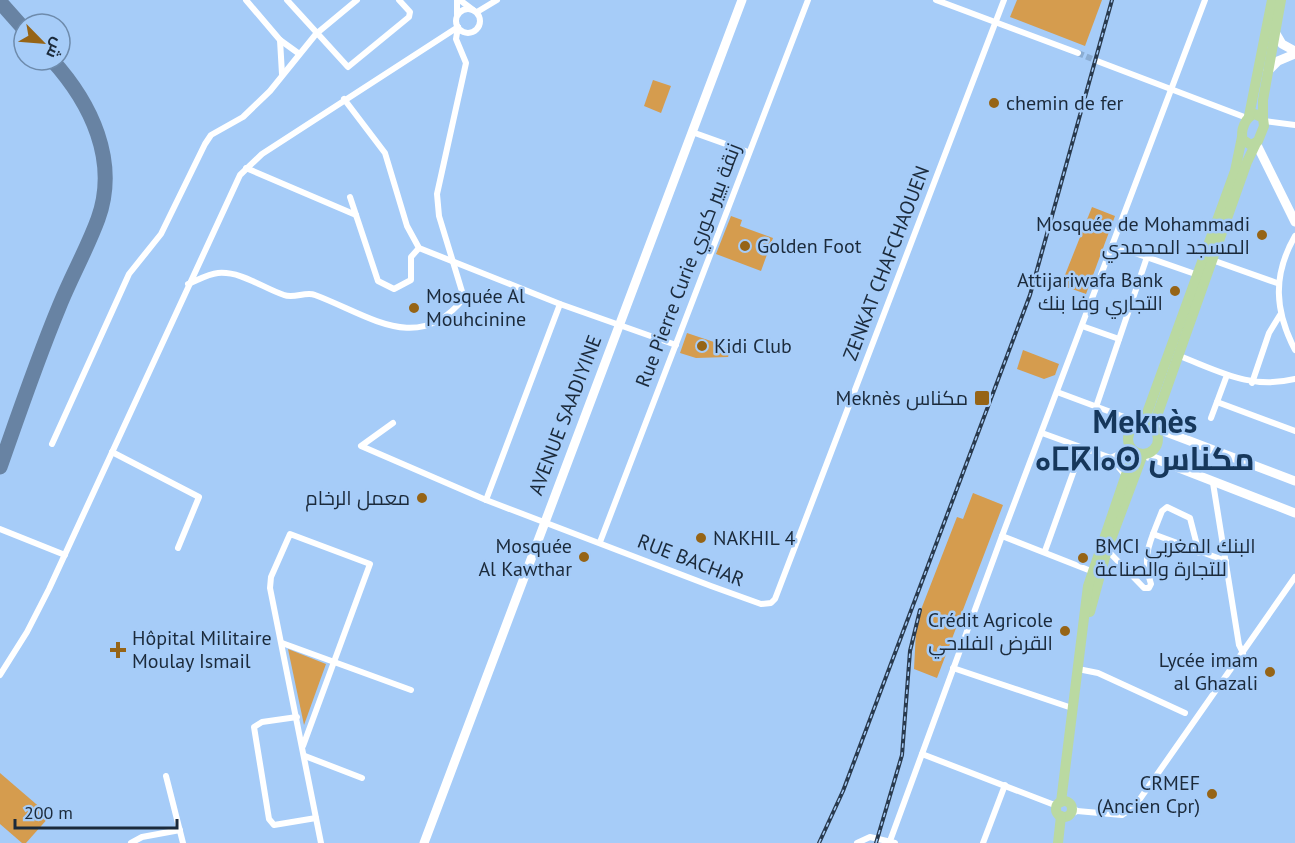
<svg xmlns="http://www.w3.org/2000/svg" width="1295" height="843" viewBox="0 0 1295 843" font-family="'PT Sans',Cairo,'Noto Sans Tifinagh',sans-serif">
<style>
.green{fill:#d59c4e}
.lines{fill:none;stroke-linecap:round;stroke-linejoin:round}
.taxiway{stroke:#6883a3;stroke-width:15}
.street-tunnel{stroke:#8aacd2;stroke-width:6;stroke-dasharray:6 3;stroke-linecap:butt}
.street{stroke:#fff;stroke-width:6}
.secondary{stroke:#fff;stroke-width:9}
.primary{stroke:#bad9a1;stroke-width:10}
.rail-casing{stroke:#293a4e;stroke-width:4}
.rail{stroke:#a6ccf8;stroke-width:1.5;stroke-dasharray:4.5;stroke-linecap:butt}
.poi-dot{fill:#966416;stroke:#a6ccf8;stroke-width:2}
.labels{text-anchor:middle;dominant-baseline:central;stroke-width:5;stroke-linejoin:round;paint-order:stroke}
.poi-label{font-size:20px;fill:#1b2a3b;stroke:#a6ccf8;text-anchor:end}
.street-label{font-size:20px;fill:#1b2a3b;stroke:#a6ccf8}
.town-label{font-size:32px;font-weight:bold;fill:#16375b;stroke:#a6ccf8}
</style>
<rect width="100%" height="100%" fill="#a6ccf8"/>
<g class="green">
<polygon points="1017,0 1102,0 1085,46 1010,17"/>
<polygon points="653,80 671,86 661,113 644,106"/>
<polygon points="1092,207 1115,216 1086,294 1061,285"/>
<polygon points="731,216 742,220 740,226 773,238 761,271 716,254"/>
<polygon points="687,333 723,345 722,347 731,350 728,357 696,358 680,353"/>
<polygon points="1023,350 1059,364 1055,375 1044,379 1017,369"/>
<polygon points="973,493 1003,505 937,678 914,669 916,631 922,607 957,517 963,519"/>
<polygon points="288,649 326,664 304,725"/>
<polygon points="0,773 50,816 26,843 22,843 0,824"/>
</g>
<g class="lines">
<g class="taxiway">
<polyline points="0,2 24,29"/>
<path d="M0,467C19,413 37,360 59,307C71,277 87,249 98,219C119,161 91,103 52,60"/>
</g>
<polyline class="street-tunnel" points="1078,53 1097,61"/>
<g class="street">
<polyline points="246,0 280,40 298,53"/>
<polyline points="287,0 348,67 409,17 410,12 399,0"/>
<polyline points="460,0 473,10"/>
<polyline points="936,0 1078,53"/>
<circle cx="468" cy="21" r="12"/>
<polyline points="477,12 497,0"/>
<polyline points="457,14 457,0"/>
<polyline points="280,40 282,74"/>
<polyline points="1097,61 1247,118"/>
<polyline points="344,99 385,153 407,226 419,248 560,304 676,345"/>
<polyline points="1264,121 1295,125"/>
<polyline points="692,132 748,152"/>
<polyline points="246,168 356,215"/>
<polyline points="350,197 378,281 394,289 411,280 411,257 419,248"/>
<path d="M1295,236C1272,276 1275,311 1295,350"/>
<polyline points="1112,245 1198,275"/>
<polyline points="1212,260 1277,283"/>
<path d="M188,284C198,280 208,274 218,273C241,271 263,288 284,295C294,299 306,291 315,295C369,315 418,356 464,298L439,216L437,194L466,63L456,39L458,27"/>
<polyline points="1082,326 1119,339"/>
<path d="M1177,355C1219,371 1250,390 1295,379"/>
<polyline points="1252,383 1269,333 1280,315"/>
<polyline points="1057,392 1143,424"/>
<polyline points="1217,402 1295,431"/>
<polyline points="1096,407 1147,257"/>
<polyline points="1211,418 1227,375"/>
<polyline points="393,423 361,446 486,500 711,586 761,604 771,603 775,599 1004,0"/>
<polyline points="1042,433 1111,458 1131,448"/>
<polyline points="52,444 129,274 161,234 205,144 211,135 243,117 270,91 316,34 357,0"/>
<polyline points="112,452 199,497 178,548"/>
<polyline points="1111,458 1126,476"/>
<polyline points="1213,483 1239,645 1243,653"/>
<polyline points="486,500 560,304"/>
<polyline points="0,529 65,555"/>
<polyline points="1153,534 1226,561"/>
<polyline points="1002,536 1091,571"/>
<polyline points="600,542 808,0"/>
<path d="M1107,550L1144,588H1149L1151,584C1141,554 1151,540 1162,511L1167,507L1190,518L1199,553"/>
<polyline points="1045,551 1082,448"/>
<polyline points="282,643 411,690"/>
<polyline points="953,668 1072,708"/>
<polyline points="1083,670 1098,673 1185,713"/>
<polyline points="0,675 27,632 49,589 240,175 262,154 458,27"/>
<polyline points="297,717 262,722 254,727 269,819 274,825 316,818"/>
<polyline points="303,746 370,564 290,534 271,577 270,588 321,843"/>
<polyline points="922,754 1052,804 1058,804"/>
<polyline points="305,756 362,778"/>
<polyline points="166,776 183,843"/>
<polyline points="1077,811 1122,815 1135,806 1295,577"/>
<polyline points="1071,814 1077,811 1072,807"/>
<polyline points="890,841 1002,536 1205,0"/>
<polyline points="131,843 142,837 180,830"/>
<polyline points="857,843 870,837 895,843"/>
<polyline points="983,843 1005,785"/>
</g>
<g class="secondary">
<polyline points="1275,32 1282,44 1295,51"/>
<polyline points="1268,71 1278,61 1295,54"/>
<polyline points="1256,143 1295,222"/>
<polyline points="1153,427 1295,481"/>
<polyline points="1143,454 1295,513"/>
<polyline points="424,843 742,0"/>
</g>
<g class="primary">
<path d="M1255,114L1263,118L1264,126L1258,141L1251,145L1243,140C1240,131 1245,117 1255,114Z"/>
<polyline points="1249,116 1272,0"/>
<polyline points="1263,118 1263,100 1281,0"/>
<polyline points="1143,424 1235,171 1242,137"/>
<circle cx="1143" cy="439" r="15"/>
<polyline points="1153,427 1247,162 1256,143"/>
<polyline points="1090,612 1107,550 1143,454"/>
<circle cx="1064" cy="809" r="8"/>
<polyline points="1061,802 1088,586 1134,451"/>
<polyline points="1058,843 1061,816"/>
</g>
<g class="rail-casing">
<g id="rail">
<polyline points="819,843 843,791 1030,295 1112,0"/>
<polyline points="876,843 902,755 910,651 920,610"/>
</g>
</g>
<use href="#rail" class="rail"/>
</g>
<g class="poi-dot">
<circle cx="994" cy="103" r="6"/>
<circle cx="1262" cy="235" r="6"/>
<circle cx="745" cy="246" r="6"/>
<circle cx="1175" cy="291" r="6"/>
<circle cx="414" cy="308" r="6"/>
<circle cx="702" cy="346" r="6"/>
<rect x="974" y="390" width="16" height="16" rx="3"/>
<circle cx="422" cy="498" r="6"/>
<circle cx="701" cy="538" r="6"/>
<circle cx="584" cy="557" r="6"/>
<circle cx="1083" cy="558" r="6"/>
<circle cx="1065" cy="631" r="6"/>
<path d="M115 641h6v6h6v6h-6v6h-6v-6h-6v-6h6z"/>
<circle cx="1270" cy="672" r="6"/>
<circle cx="1212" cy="794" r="6"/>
</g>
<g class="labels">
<g class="poi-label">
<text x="1006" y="103" text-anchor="start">chemin de fer</text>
<text x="1250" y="224">Mosquée de Mohammadi<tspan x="1250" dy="23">المسجد المحمدي</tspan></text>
<text x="757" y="246" text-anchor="start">Golden Foot</text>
<text x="1163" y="280">Attijariwafa Bank<tspan x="1163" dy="23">التجاري وفا بنك</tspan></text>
<text x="426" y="296" text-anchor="start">Mosquée Al<tspan x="426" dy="23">Mouhcinine</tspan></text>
<text x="714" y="346" text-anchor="start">Kidi Club</text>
<text x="968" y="398">Meknès مكناس</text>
<text x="410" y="498">معمل الرخام</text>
<text x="713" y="538" text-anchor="start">NAKHIL 4</text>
<text x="572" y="546">Mosquée<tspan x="572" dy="23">Al Kawthar</tspan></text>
<text x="1095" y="546" text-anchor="start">BMCI البنك المغربي<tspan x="1095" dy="23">للتجارة والصناعة</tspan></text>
<text x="1053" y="620">Crédit Agricole<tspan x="1053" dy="23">القرض الفلاحي</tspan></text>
<text x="132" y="638" text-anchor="start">Hôpital Militaire<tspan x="132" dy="23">Moulay Ismail</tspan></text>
<text x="1258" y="660">Lycée imam<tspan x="1258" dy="23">al Ghazali</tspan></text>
<text x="1200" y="783">CRMEF<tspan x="1200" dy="23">(Ancien Cpr)</tspan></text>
</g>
<g class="street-label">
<text transform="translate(886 263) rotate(-69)">ZENKAT CHAFCHAOUEN</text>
<text transform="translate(688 265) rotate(-69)">Rue Pierre Curie زنقة بيير كوري</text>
<text transform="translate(565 415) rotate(-69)">AVENUE SAADIYINE</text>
<text transform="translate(691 560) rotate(21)">RUE BACHAR</text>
</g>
<g class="town-label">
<text x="1145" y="421">Meknès<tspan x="1145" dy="37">ⴰⵎⴽⵏⴰⵙ مكناس</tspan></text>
</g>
</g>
<g transform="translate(42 42) rotate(115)"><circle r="28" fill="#a6ccf8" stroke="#6e8bac" stroke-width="1.5"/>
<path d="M0-4.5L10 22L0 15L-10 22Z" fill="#966416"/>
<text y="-9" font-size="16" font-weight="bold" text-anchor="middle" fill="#1b2a3b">ش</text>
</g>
<path d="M15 819v9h162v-9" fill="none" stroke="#1b2a3b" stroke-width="3"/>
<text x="24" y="819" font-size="18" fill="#1b2a3b" stroke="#a6ccf8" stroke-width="4.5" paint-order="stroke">200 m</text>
</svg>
